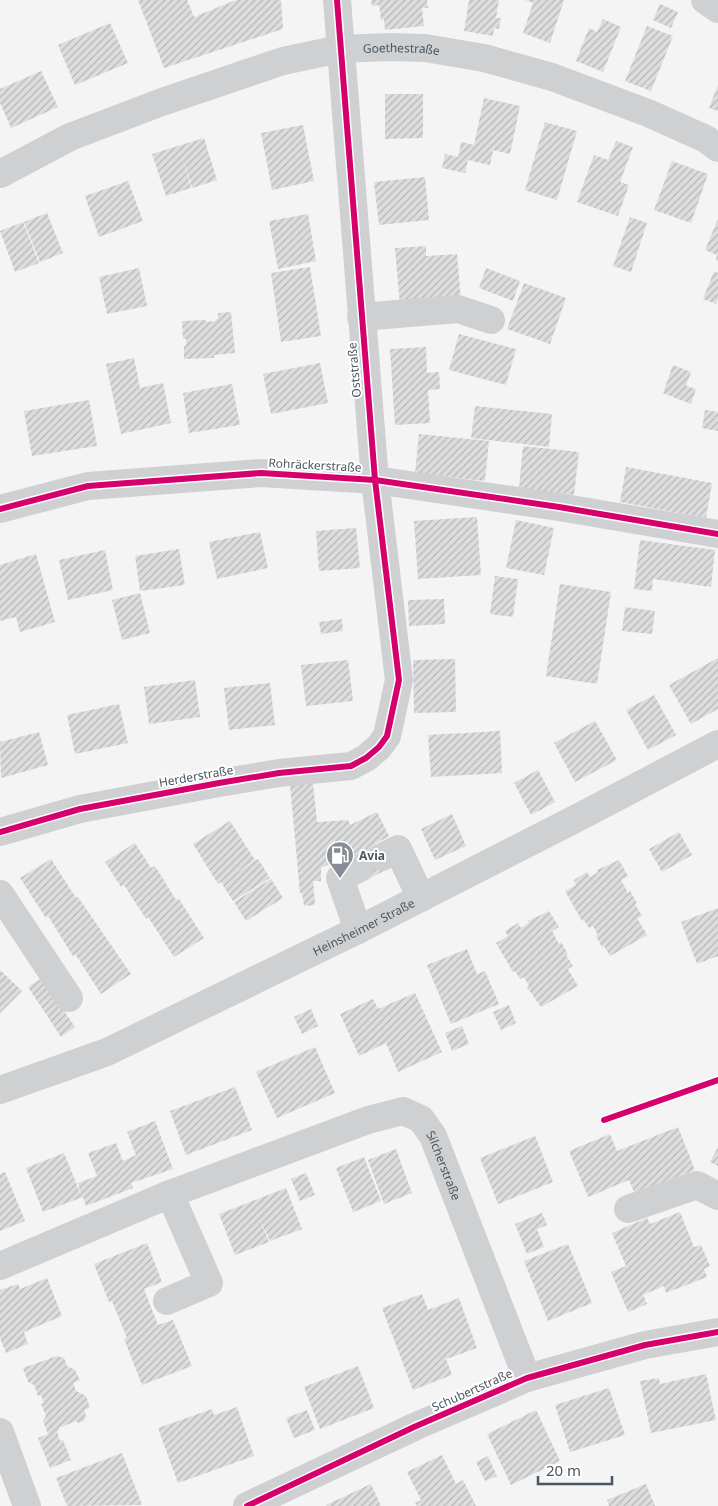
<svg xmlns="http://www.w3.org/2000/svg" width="718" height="1506" viewBox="0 0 718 1506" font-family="'Noto Sans',sans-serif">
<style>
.building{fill:url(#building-hatch)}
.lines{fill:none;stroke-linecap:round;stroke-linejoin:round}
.minor{stroke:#ced0d2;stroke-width:28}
.cycleway-casing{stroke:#fff;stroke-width:9}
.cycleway{stroke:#d6006c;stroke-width:6}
.labels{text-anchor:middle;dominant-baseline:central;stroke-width:4;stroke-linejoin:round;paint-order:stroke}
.street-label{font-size:12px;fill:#4a5661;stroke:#fff}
.poi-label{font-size:12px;font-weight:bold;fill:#4a5661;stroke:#fff;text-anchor:start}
</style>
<defs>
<pattern id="building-hatch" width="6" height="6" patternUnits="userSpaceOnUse" patternTransform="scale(1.25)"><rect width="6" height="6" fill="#ddddde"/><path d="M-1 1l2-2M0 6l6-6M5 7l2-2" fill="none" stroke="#b5b6b7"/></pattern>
</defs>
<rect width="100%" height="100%" fill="#f4f4f4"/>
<g class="building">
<polygon points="138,0 187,0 194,17 236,0 281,0 283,29 164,68"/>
<polygon points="371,0 427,0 428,8 422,8 424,26 385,30 384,19 381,20 379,5 372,6"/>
<polygon points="469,0 499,0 496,18 501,18 499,29 494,28 493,36 464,31"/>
<polygon points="525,0 564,0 550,43 523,33 533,3"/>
<polygon points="660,4 678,12 671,28 653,20"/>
<polygon points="603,19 621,27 603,72 576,61 589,28 597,32"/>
<polygon points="110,23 128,63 75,85 58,45"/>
<polygon points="647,26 673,36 651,91 625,81"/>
<polygon points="41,71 58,107 11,128 0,103 0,89"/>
<polygon points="718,85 718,111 709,108"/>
<polygon points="385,94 423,94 423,138 385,139"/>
<polygon points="484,98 520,106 510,154 493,150 490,165 468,160 465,173 442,168 445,154 458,157 461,142 474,145"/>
<polygon points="545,122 577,131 557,200 525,190"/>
<polygon points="303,125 314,181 272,190 261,133"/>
<polygon points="204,138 217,180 192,188 181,153 191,188 166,196 152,154"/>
<polygon points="616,141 633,147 620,182 629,185 618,216 577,202 594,155 608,160"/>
<polygon points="672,161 708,174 691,223 654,210"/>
<polygon points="425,177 429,220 379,225 374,182"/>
<polygon points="128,181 143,221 99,237 85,196"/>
<polygon points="47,213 63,253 40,262 24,222"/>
<polygon points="308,214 316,261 278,269 269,221"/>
<polygon points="630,217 647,223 631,272 613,266"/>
<polygon points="718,219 718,261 716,260 717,255 705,250"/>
<polygon points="23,222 39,263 15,272 0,231"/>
<polygon points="426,246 426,256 457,254 461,300 400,305 395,248"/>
<polygon points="310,267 321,336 281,342 271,273"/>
<polygon points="139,268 147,306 107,314 99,277"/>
<polygon points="486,268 520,281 513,301 479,288"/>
<polygon points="714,271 718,273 718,299 716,304 703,299"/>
<polygon points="524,283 566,298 550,344 507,329"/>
<polygon points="231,312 235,353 214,355 214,358 184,359 184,346 186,345 186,339 183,339 182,321 205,320 207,322 215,321 218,318 218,313"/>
<polygon points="459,334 516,349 506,385 449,370"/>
<polygon points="426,347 427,373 439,372 440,389 428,390 430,423 395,425 390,349"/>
<polygon points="134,358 140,388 163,383 171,423 121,434 106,364"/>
<polygon points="320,363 328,403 271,414 263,374"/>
<polygon points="673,365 691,372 686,386 696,389 691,404 663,393"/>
<polygon points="232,384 240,425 189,433 183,393"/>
<polygon points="89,400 97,446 32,456 24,411"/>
<polygon points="475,406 552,414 549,447 471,438"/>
<polygon points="705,410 718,412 718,431 702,428"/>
<polygon points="419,434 489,441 485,481 415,473"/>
<polygon points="523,446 579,452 574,495 519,488"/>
<polygon points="626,467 712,483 706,518 620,502"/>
<polygon points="477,517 481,575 418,579 414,521"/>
<polygon points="516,520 554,528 544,575 506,568"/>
<polygon points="356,528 360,568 319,571 316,531"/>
<polygon points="260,532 268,568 217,579 209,542"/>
<polygon points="640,540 715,550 711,587 653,579 652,591 634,589"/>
<polygon points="179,549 185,585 140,591 135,556"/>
<polygon points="105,550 113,590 68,600 59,560"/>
<polygon points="36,554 55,622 20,632 16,617 0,621 0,565"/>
<polygon points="495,576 518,579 513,617 490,614"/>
<polygon points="560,584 611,592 597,684 546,676"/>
<polygon points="140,593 150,633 122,640 112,600"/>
<polygon points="444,599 445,624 409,626 408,600"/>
<polygon points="625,607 655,611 652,634 622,631"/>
<polygon points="342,619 343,631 321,634 319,622"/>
<polygon points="718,658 718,709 691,724 669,685"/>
<polygon points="455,659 456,712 414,713 413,660"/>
<polygon points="348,660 353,701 306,706 301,665"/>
<polygon points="195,680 200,717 149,724 144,687"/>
<polygon points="270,683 275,725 229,730 224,688"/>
<polygon points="654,695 676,735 648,750 626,710"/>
<polygon points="119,704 128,743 75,754 67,715"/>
<polygon points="595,721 617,760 575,782 554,743"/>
<polygon points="500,731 502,773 431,777 428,735"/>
<polygon points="39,732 48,765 1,778 0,742"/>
<polygon points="538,770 555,802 531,815 514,783"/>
<polygon points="313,783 317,822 348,820 350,825 377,812 389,836 375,844 388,869 366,880 353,855 345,860 344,857 321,868 321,881 313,881 315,905 304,906 302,893 300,893 290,785"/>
<polygon points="452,814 466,846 435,860 421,829"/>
<polygon points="230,821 255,860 218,884 193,844"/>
<polygon points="679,832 692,855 662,872 649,849"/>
<polygon points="135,843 151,868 155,866 176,900 179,899 204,938 174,957 148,917 146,919 124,885 121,887 105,862"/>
<polygon points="51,859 76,898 78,897 131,974 101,994 75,954 73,956 48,916 46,918 20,878"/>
<polygon points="258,859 270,878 233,901 221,882"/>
<polygon points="619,860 628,876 621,880 628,893 630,891 637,903 635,904 642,916 637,918 647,935 610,956 604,946 602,947 596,936 598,935 593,926 589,928 584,920 582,921 565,891 576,885 574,880 587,872 590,877 598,872 597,870"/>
<polygon points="271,879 283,898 246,921 234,902"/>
<polygon points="718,908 718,956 697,964 681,922"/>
<polygon points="549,911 559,927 552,931 559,944 561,942 568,954 566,955 573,966 568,969 578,986 541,1007 527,987 529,986 524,977 520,979 515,971 513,972 496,943 508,936 505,931 518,923 521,928 529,923 528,921"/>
<polygon points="467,949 477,974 485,971 499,1004 451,1024 427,965"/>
<polygon points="0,970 22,991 0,1013"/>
<polygon points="42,978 75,1027 61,1037 28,987"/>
<polygon points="415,993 442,1052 398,1072 386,1043 359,1056 340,1014 373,999 378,1009"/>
<polygon points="509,1005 516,1023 501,1030 493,1012"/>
<polygon points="311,1009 318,1026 302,1034 294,1017"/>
<polygon points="462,1026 469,1044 452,1051 445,1033"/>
<polygon points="315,1047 335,1093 277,1118 256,1072"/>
<polygon points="235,1087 252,1130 186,1155 170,1111"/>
<polygon points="155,1121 173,1169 131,1183 133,1188 86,1206 83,1197 43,1212 26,1168 64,1153 81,1195 78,1183 97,1176 88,1153 116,1143 123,1161 136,1155 127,1132"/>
<polygon points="678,1127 695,1170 635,1194 629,1180 588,1197 569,1151 610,1134 617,1151"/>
<polygon points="535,1136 553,1182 498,1204 480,1158"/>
<polygon points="718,1147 718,1166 710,1162"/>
<polygon points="396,1149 412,1193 384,1204 368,1160"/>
<polygon points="364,1157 381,1201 353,1212 336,1168"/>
<polygon points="5,1172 25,1221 0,1231 0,1174"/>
<polygon points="306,1173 315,1195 300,1201 291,1179"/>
<polygon points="286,1188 302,1229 270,1241 259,1218 269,1242 235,1255 219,1214"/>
<polygon points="680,1212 694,1247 701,1245 710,1266 704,1269 707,1277 666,1293 664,1286 643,1295 647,1304 628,1312 611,1272 626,1266 612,1233 647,1218 650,1224"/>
<polygon points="542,1213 547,1225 537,1229 544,1247 527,1254 515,1224"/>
<polygon points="147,1243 162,1282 144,1289 158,1325 173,1320 192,1366 142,1385 124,1339 127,1338 112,1301 109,1302 94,1264"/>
<polygon points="568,1244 592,1303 548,1321 524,1261"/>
<polygon points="47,1278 62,1316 24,1332 28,1344 6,1353 0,1338 0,1290 18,1284 20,1289"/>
<polygon points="422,1294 428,1310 459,1298 477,1348 446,1359 452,1375 413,1390 382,1308"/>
<polygon points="57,1356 64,1358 67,1366 75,1370 80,1380 73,1383 76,1391 86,1396 90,1408 84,1410 86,1416 84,1421 78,1423 76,1421 59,1428 60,1430 57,1431 60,1441 63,1440 71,1460 50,1468 38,1438 48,1434 43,1421 46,1416 41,1404 44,1403 41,1395 38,1396 34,1385 28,1382 23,1368"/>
<polygon points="358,1366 374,1408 320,1429 304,1387"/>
<polygon points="706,1374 716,1420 651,1433 640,1381 659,1378 660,1384"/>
<polygon points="609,1388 625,1435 570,1452 555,1405"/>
<polygon points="237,1407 254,1456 178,1483 158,1428 212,1409 214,1415"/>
<polygon points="307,1410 315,1430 294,1438 286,1418"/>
<polygon points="536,1410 560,1461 511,1485 487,1434"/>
<polygon points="122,1453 142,1505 67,1506 56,1478"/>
<polygon points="442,1455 456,1484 463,1480 476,1506 417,1506 415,1503 421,1500 407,1472"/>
<polygon points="488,1456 497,1476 485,1481 476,1462"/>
<polygon points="371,1484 381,1506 327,1506 326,1505"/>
<polygon points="646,1484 655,1506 609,1506 607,1500"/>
</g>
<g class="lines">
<g class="minor">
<polyline points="705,0 718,9"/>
<path id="s1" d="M0,174L70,137L162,102L283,61L340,49L391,47L425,48L484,58L552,77L648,113L706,139L718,148"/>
<polyline points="361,317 458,309 491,320"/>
<polyline points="0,509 88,486 261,473 375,480 559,507 718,534"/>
<polyline points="0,832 80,809 219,783 279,773 351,766 366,758 379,747 387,736 399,680 375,480 337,0"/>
<polyline points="382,857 398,849 421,898"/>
<polyline points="0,894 69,998"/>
<polyline points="358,930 340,878 360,868"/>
<path id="s2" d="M0,1090L107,1052L358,930L581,816L718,744"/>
<polyline points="628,1209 697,1185 718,1196"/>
<path id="s3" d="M0,1266L170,1194L368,1120L403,1111L421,1119L433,1136L527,1378"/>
<polyline points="167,1301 209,1283 170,1194"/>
<polyline points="0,1432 27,1506"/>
<polyline points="247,1506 414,1427 527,1378 645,1345 718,1332"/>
</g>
<g class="cycleway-casing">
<g id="cycleway">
<polyline points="0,509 88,486 261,473 375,480 559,507 718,534"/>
<polyline points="0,832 80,809 219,783 279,773 351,766 366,758 379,747 387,736 399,680 375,480 337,0"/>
<polyline points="604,1120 718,1080"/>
<polyline points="247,1506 414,1427 527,1378 645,1345 718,1332"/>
</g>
</g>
<use href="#cycleway" class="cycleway"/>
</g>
<defs>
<g id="fuel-pin" transform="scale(1.4375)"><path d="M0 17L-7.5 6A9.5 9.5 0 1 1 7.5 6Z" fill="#868d94" stroke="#fff"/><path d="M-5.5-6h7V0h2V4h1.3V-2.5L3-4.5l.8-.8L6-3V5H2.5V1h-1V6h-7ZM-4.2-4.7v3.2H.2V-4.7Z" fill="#fff"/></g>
</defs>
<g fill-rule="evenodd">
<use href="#fuel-pin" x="340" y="855"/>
</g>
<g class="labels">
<g class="street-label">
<text stroke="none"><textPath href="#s1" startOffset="425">Goethestraße</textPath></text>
<text transform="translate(354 370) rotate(-95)">Oststraße</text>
<text transform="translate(315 465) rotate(3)">Rohräckerstraße</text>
<text transform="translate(196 776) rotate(-10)">Herderstraße</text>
<text stroke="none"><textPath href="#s2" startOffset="399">Heinsheimer Straße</textPath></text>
<text stroke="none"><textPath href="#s3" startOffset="504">Silcherstraße</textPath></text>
<text transform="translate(472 1390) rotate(-24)">Schubertstraße</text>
</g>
<g class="poi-label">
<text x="359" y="855">Avia</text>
</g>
</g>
<path d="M538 1476v8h74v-8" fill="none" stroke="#4a5661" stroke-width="2.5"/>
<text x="546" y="1476" font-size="15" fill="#4a5661" stroke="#ffffff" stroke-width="4" paint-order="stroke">20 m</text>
</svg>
